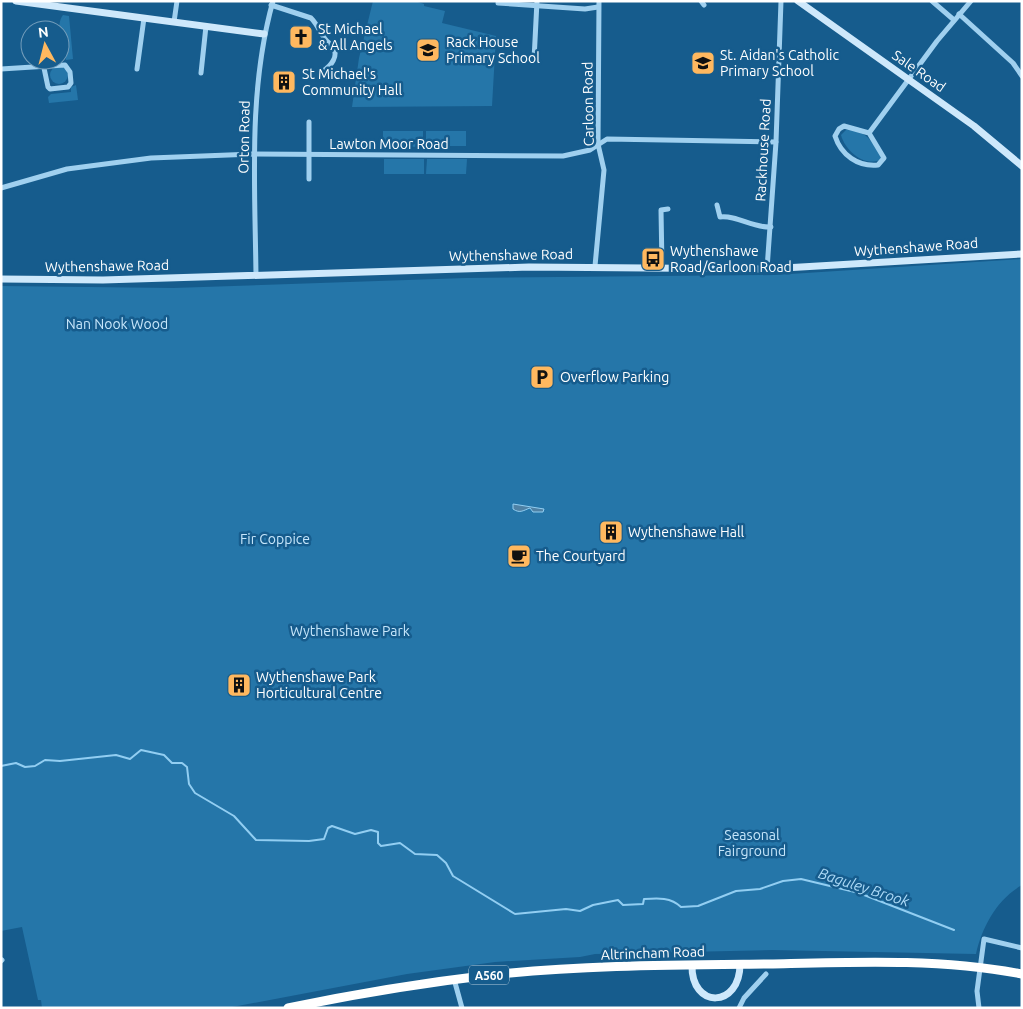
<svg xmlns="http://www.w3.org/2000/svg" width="1023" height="1009" viewBox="0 0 1023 1009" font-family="Ubuntu,sans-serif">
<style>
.green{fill:#2576a9}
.water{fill:#4f81a4;stroke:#92cef2}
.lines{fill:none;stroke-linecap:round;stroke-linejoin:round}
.stream{stroke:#92cef2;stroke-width:2}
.street{stroke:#a0d0ef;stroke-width:5}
.secondary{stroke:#cee8fb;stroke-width:7}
.highway{stroke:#fff;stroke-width:9}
.labels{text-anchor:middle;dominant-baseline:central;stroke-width:5;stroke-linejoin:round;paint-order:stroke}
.shield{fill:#165c8d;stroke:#b9cedd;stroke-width:1}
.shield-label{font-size:12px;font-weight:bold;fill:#fff}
.poi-label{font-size:14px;fill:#fff;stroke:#165c8d;text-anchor:start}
.street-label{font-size:14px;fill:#fff;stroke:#165c8d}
.park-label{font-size:14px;fill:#c6e6fb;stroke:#165c8d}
.water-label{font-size:15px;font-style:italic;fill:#acdaf7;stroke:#165c8d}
</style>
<rect width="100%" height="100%" fill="#165c8d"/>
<g class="green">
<polygon points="373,1 415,1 424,4 424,6 445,11 442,23 496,36 492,106 352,107 359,58"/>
<path d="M63,15L69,16L73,59L66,60L65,56H60C60,44 56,24 63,15Z"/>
<circle cx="59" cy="75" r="9"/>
<polygon points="76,85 78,100 49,103 48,97 51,94 71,92 71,87"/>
<path d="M846,130C865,129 873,142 881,157L880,160C863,167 845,150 841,135Z"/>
<polygon points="383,131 423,131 423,147 383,146"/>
<rect x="426" y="131" width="40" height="15"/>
<rect x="384" y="159" width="40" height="15"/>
<polygon points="427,159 467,159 466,174 426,174"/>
<path d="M1022,259V885C997,899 982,927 976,954L772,950L595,954L580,957L495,962L407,974L227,1008H42L41,1000H38L22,927L1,931V286L173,288L466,278L775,275Z"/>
</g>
<path class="water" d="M513,504L544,509L543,512H533L530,508C524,510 520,514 513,509Z"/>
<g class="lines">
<path class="stream" d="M1,766L16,763L25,767L35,766L45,760L60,761L116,755L130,759L141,750L164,755L172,763H182L187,767L189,784L195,793L234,816L256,840L309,841L324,839L328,828L332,826L355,834L371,830L378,832V843L381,846L400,843L415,854L437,855L446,863L453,876L515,914L566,909L580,911L593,905L618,900L623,905L643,904L644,899C658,898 671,897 681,907L698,906L736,891L760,889L783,881L801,879L859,893L954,930"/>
<g class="street">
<polyline points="701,1 704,5"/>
<polyline points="932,1 954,20"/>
<polyline points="498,3 585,9 598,7"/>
<path d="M271,5L311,18C317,24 320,32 325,39C327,42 331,44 333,47C339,56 331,66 323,71L328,78"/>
<polyline points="959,14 1013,63 1022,76"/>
<polyline points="174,22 177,1"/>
<polyline points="534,60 537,1"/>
<polyline points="1,69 65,65 70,72 71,83 68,87 50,89 48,87 44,68"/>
<polyline points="137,69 144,18"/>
<polyline points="201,73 206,26"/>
<polyline points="309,122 309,179"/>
<path d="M869,133L884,158L878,165C858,167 841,155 835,136L839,129L844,126L869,133L937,41L971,1"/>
<polyline points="1,188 67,169 151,158 254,154 563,156 590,150 607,139 776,142"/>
<path d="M717,205L720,217C738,215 751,228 771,227"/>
<polyline points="595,266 604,170 598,144 599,1"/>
<polyline points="662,266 661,210 668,209"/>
<polyline points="767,269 776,142 781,1"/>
<path d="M256,276C255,184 248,90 273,1"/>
<polyline points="1,961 2,960"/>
<polyline points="454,979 462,1008"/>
<polyline points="739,1008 744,998 766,974"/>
<polyline points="979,1008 977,991 984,939 1022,948"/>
</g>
<g class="secondary">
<polyline points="16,1 264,34"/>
<polyline points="798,1 974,126 1022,166"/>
<polyline points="1,279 103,280 529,267 767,269 1022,254"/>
<path d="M692,965C691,1009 740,1009 740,964"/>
</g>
<path class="highway" d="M288,1008C355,994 422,983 490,975C582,965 676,965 769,964C852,962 939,958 1022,974"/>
</g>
<defs>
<g id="church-square" transform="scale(1.25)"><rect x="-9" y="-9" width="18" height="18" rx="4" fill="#ffb85f" stroke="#165c8d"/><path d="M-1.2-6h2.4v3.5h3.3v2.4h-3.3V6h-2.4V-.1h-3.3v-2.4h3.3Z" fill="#111"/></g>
<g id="school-square" transform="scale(1.25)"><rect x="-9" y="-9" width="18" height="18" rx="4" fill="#ffb85f" stroke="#165c8d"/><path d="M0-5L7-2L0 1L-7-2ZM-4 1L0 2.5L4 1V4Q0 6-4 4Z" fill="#111"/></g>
<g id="building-square" transform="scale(1.25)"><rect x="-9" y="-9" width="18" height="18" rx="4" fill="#ffb85f" stroke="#165c8d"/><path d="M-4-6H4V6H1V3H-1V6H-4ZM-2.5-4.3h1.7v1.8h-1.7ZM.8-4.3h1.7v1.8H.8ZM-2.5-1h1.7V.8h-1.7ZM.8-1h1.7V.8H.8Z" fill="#111"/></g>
<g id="bus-square" transform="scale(1.25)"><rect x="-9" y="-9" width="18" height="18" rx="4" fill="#ffb85f" stroke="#165c8d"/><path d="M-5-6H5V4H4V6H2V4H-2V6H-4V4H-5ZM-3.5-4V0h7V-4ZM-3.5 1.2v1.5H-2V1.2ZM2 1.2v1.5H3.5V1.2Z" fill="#111"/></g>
<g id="parking-square" transform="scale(1.25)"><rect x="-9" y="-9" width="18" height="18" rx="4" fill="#ffb85f" stroke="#165c8d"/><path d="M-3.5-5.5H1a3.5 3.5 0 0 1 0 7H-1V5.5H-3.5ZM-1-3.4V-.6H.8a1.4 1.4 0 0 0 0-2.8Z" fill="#111"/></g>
<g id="cafe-square" transform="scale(1.25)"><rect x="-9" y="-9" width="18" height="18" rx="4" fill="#ffb85f" stroke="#165c8d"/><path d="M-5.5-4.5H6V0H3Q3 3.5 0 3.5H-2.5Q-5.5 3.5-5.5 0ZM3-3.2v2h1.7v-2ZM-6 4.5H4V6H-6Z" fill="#111"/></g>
</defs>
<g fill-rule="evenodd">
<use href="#church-square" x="301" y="37"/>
<use href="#school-square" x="428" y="50"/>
<use href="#school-square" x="703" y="63"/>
<use href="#building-square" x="284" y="82"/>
<use href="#bus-square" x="653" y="259"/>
<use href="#parking-square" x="542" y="377"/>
<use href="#building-square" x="611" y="532"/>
<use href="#cafe-square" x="519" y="556"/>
<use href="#building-square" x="239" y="685"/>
</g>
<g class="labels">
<rect class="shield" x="469" y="965.5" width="40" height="19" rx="4"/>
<g class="shield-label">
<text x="489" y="975">A560</text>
</g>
<g class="poi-label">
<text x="318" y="29">St Michael<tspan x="318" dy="16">&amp; All Angels</tspan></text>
<text x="446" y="42">Rack House<tspan x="446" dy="16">Primary School</tspan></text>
<text x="720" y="55">St. Aidan's Catholic<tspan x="720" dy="16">Primary School</tspan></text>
<text x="302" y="74">St Michael's<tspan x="302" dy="16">Community Hall</tspan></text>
<text x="670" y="251">Wythenshawe<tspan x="670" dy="16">Road/Carloon Road</tspan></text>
<text x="560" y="377">Overflow Parking</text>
<text x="628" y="532">Wythenshawe Hall</text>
<text x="536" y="556">The Courtyard</text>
<text x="256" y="677">Wythenshawe Park<tspan x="256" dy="16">Horticultural Centre</tspan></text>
</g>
<g class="street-label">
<text transform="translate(919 71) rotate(35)">Sale Road</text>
<text transform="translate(588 104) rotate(-91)">Carloon Road</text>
<text transform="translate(244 137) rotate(-89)">Orton Road</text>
<text x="389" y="144">Lawton Moor Road</text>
<text transform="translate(763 150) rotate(-87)">Rackhouse Road</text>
<text transform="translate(916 247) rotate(-4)">Wythenshawe Road</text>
<text transform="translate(511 255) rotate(-1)">Wythenshawe Road</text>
<text transform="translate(107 266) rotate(-1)">Wythenshawe Road</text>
<text transform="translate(653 953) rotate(-2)">Altrincham Road</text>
</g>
<g class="park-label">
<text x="117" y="324">Nan Nook Wood</text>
<text x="275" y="539">Fir Coppice</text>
<text x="350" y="631">Wythenshawe Park</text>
<text x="752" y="835">Seasonal<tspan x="752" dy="16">Fairground</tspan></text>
</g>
<g class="water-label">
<text transform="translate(864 887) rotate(18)">Baguley Brook</text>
</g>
</g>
<rect width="1023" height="1009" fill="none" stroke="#ffffff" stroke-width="5"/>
<g transform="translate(45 45) rotate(353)"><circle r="24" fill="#165c8d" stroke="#739dbb"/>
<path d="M0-4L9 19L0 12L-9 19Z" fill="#ffb85f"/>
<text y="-8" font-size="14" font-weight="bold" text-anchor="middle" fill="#ffffff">N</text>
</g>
</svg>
